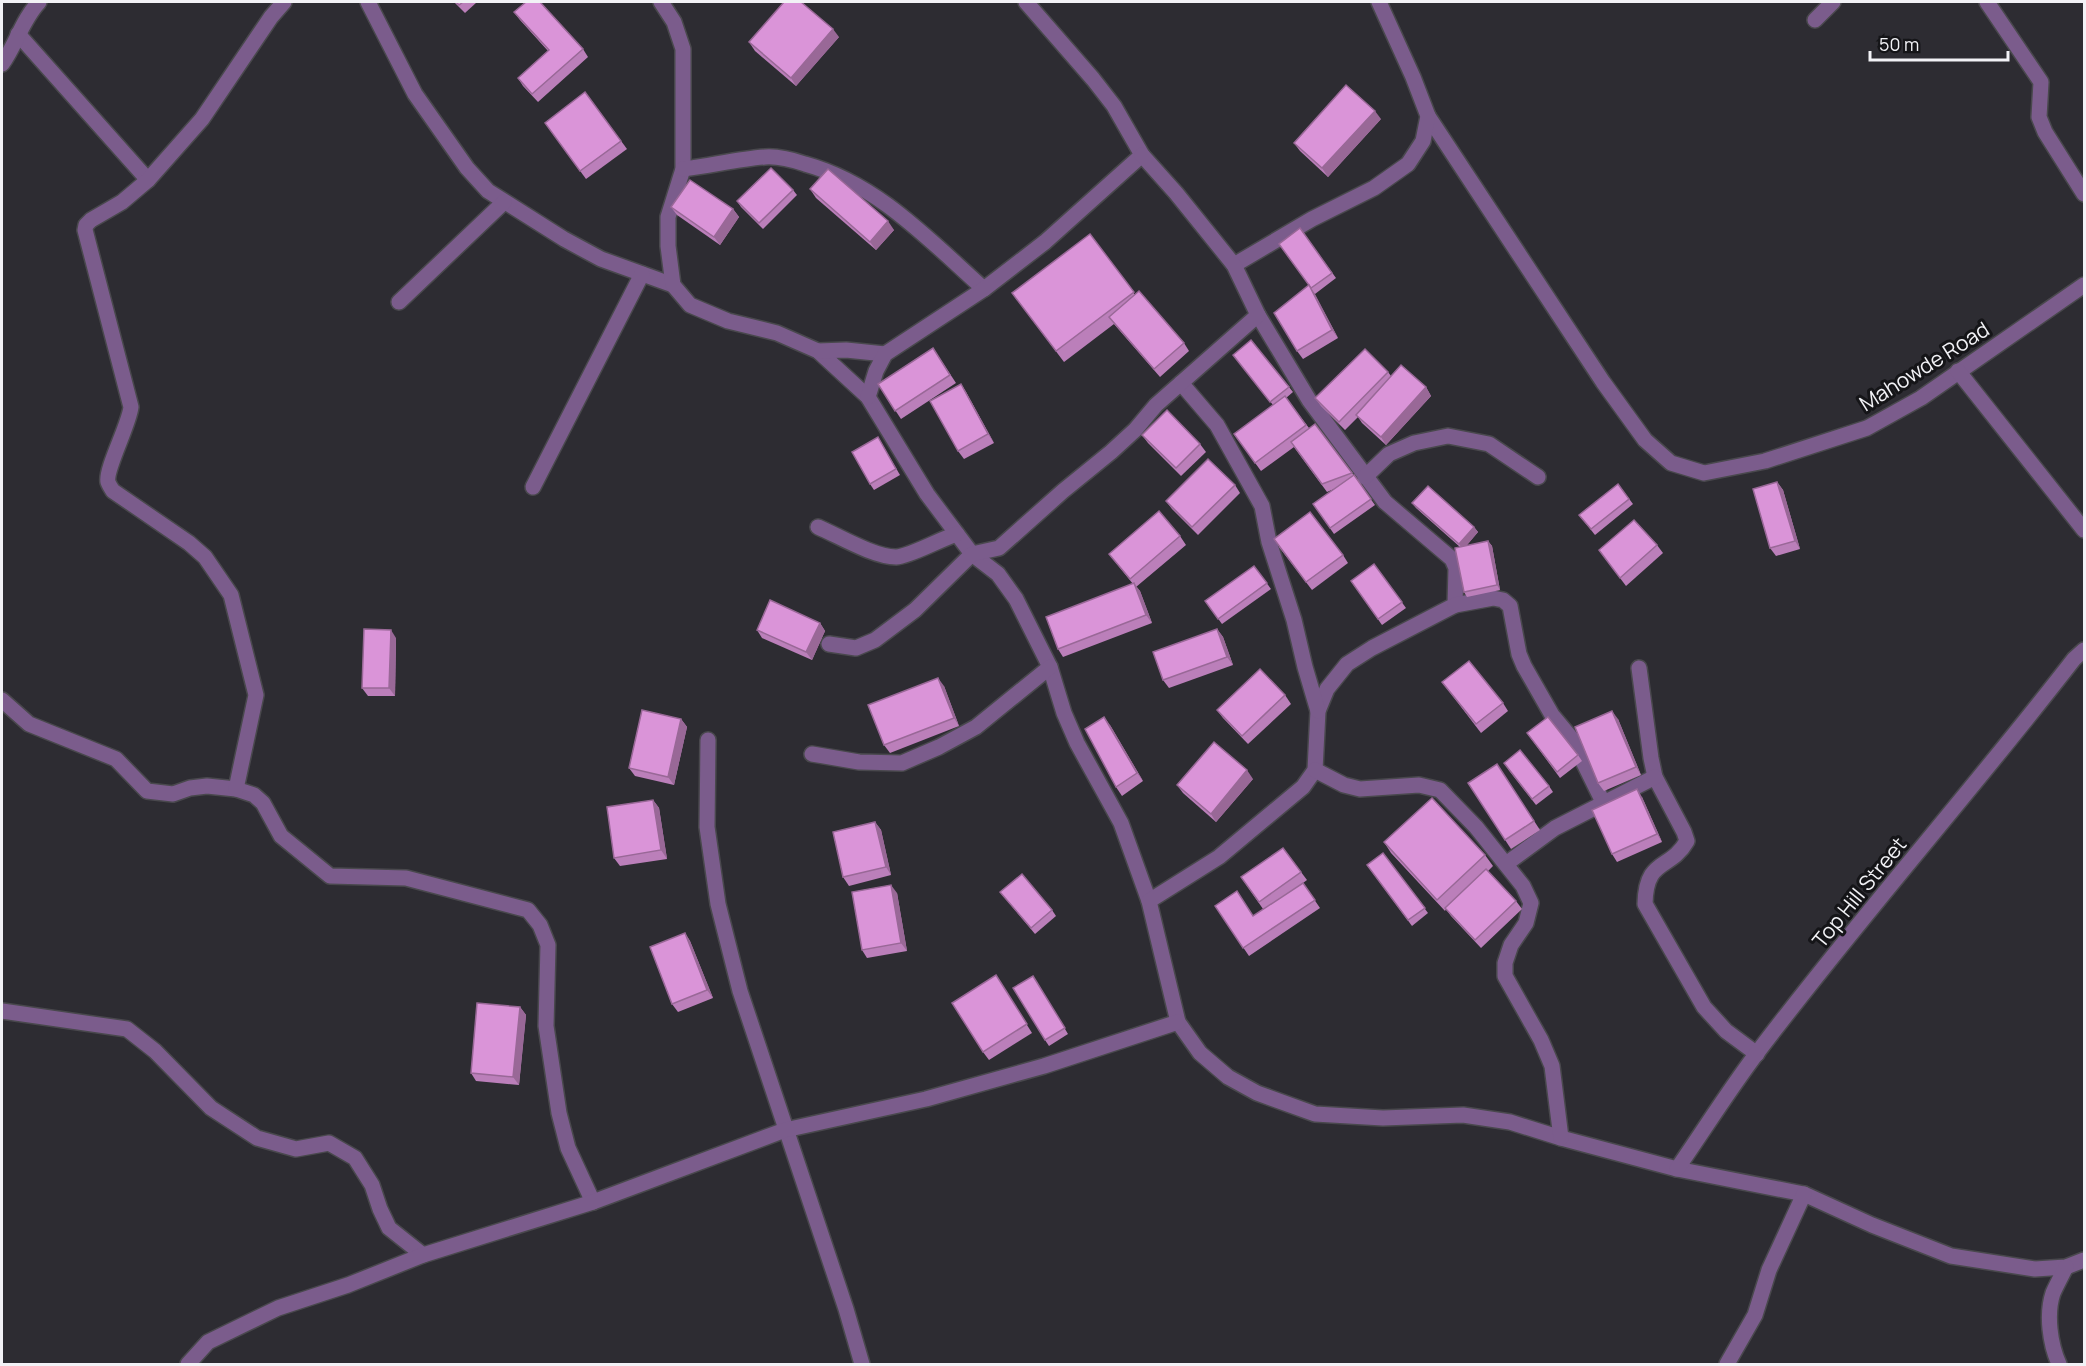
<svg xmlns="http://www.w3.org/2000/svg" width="2086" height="1366" viewBox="0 0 2086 1366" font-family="Manrope,sans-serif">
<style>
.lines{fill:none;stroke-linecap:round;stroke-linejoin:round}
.street-casing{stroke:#49484d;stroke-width:18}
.street{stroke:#7b5c8c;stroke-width:15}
.wall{fill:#bb7fba}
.shaded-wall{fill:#996897}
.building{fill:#da94d8;stroke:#996897;stroke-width:1.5}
.labels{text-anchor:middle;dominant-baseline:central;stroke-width:6;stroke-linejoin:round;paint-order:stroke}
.street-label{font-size:21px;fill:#f2f2f6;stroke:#151518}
</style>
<rect width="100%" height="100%" fill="#2d2c32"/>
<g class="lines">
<g class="street-casing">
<g id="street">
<polyline points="368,2 415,94 467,168 488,191 564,239 601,259 673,285"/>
<polyline points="661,2 674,22 683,49 683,169 668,217 668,246 673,285 690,305 728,321 777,333 818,351 868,397 927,494 972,554 998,574 1016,599 1050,667 1064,713 1077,743 1121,823 1149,901"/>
<polyline points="1987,2 2041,82 2039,117 2045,132 2084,194"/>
<polyline points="1815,20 1833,2"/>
<polyline points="18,34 148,180"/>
<path d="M2,64C16,45 22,20 39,2"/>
<polyline points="1428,116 1603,382 1645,440 1671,463 1704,473 1765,461 1867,428 1921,398 2084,285"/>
<path d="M683,169C710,166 738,159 765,157C778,156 793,160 805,164C878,184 929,240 984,289"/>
<polyline points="1234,265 1312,219 1374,188 1408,164 1423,141 1428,116 1413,77 1379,2"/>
<polyline points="399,302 504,202"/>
<polyline points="1258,315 1309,400 1385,502 1452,559 1456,568 1455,605 1372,648 1347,664 1327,689 1318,711 1315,770 1303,787 1219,857 1149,901 1178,1022 1200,1053 1228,1077 1257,1093 1315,1114 1383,1118 1463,1115 1510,1122 1561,1138 1677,1169 1804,1194 1872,1225 1951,1256 2035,1269 2066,1267 2084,1260"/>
<polyline points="818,351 846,350 885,354"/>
<polyline points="1958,371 2084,530"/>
<polyline points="1181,383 1217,425 1262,506 1269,542 1294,620 1305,667 1318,711"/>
<polyline points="868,397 876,371 885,354 984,289 1045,242 1142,155 1114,106 1093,79 1026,2"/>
<polyline points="1365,477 1389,454 1414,443 1448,436 1489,444 1538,477"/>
<polyline points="533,487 642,274"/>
<path d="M818,527C839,536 874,557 896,557C911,556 940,539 957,534"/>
<polyline points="1455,605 1493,598 1503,600 1510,606 1519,654 1524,666 1552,715 1572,739 1603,802"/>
<polyline points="829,644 856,648 875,640 915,610 972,554 999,548 1063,491 1111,452 1135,430 1156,405 1258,315 1234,265 1176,193 1142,155"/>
<path d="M1639,668L1651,758L1655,777L1684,832L1687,841C1670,871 1646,857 1645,904L1704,1007L1726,1031L1757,1054"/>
<polyline points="2,700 29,724 116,759 147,791 173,794 190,788 207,786 236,789 254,795 263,803 281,836 330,876 406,878 528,910 540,925 548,945 546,1026 559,1113 568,1148 593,1202"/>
<polyline points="708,740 707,827 718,904 740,991 846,1309 862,1364"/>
<polyline points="812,754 859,762 902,763 939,747 976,727 1050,667"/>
<polyline points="1315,770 1344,785 1360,789 1419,785 1440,790 1476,827 1523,886 1531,903 1526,923 1511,945 1505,963 1505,976 1541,1040 1552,1066 1561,1138"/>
<path d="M236,789L256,695L231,595L205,557L189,543L113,491C111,488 109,485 108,482C105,470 129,425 131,407L85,230L86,225L91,220L122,202L148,180L202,119L271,17L284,2"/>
<polyline points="1506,864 1555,828 1655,777"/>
<polyline points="2,1011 127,1029 155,1051 211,1108 257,1138 296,1149 329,1143 355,1158 372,1185 380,1209 389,1228 423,1255"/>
<path d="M1677,1169C1704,1130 1729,1090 1757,1053C1859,918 1971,792 2074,659L2084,650"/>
<polyline points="188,1364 208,1342 278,1308 348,1285 423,1255 593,1202 785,1130 926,1099 1044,1066 1178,1022"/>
<polyline points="1727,1364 1755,1315 1769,1270 1804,1194"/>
<path d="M2059,1364C2050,1344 2046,1314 2053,1293C2057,1284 2062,1275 2066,1267"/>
</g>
</g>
<use href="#street" class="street"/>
</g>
<g class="wall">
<polygon points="454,2 477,2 465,13"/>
<polygon points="514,12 583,49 588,57 538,102 523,86 518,78 548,51 520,20"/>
<polygon points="839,37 796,86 755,51 749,42"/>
<polygon points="585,92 627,149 586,179 545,123"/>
<polygon points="1381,119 1328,177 1300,151 1294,143"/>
<polygon points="810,189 894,230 876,250 816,198"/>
<polygon points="793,190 797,195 763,229 741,207 737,201"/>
<polygon points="671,207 733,209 739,217 720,245 677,215"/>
<polygon points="1300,228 1336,278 1315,294 1314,293 1338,338 1303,359 1297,351 1309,285"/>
<polygon points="1090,234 1135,295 1184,343 1189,351 1160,377 1114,324 1064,362 1012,293"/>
<polygon points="933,348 956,383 901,419 878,384"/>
<polygon points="1233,355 1289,387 1293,392 1286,398 1309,428 1352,473 1375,505 1334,534 1313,504 1334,489 1327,492 1294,447 1261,471 1234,434 1273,405"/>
<polygon points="1388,372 1391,376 1426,387 1431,396 1386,445 1362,423 1358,417 1345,430 1321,406 1315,398"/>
<polygon points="961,384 966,392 994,443 964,459 958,451"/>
<polygon points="1142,435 1200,444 1206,452 1181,476 1148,443"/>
<polygon points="878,437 900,475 874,490 870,484"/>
<polygon points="1777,482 1783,490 1800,549 1776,556 1770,548"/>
<polygon points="1618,484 1633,504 1595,535 1579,515"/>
<polygon points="1235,485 1240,493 1198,535 1172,509 1166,501"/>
<polygon points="1412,503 1474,527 1478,532 1466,546 1488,541 1492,546 1500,590 1467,597 1464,592 1460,547 1416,508"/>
<polygon points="1180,536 1186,545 1136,587 1140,591 1152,623 1063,657 1058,649 1133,584 1109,554"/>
<polygon points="1657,545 1663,553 1626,586 1599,550"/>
<polygon points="1279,547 1343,555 1348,563 1312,590"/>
<polygon points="1374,564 1406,608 1382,625 1351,581"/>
<polygon points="1254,566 1271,589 1222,624 1205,601"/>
<polygon points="820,623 825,631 812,660 762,638 757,630"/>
<polygon points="1217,629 1223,637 1233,665 1169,688 1163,680"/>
<polygon points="396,638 395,696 368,696 362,688"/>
<polygon points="1442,682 1503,703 1508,711 1481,733"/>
<polygon points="944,686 959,726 890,753 884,745"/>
<polygon points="1285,695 1291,704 1248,744 1223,718 1217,710"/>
<polygon points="681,719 687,727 674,785 635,776 629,768"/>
<polygon points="1618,719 1641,775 1604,791 1598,783"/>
<polygon points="1110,725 1143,781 1122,796 1116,787"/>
<polygon points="1527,733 1578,755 1582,761 1560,778"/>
<polygon points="1497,764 1540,830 1511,849 1468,783"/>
<polygon points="1508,769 1549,786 1553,792 1536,805"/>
<polygon points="1253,779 1216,822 1183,793 1177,785"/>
<polygon points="1642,797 1662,842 1617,862 1612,854"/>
<polygon points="653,800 659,808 667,859 620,866 614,858"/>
<polygon points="875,822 881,830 891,875 849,886 843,877"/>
<polygon points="1384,842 1485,855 1493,866 1488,871 1516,901 1522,909 1481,948 1451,916 1446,909 1445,911 1391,853"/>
<polygon points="1283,848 1307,880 1303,883 1320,908 1249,956 1215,906 1254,916 1263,909 1241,877"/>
<polygon points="1383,853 1428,913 1412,926 1367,865"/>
<polygon points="1000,892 1052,910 1056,916 1035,934"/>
<polygon points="897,893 907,951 867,958 862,950"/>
<polygon points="685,933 690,941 713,998 678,1012 672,1004"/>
<polygon points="996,975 1032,1033 989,1060 983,1052"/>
<polygon points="1037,982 1068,1034 1049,1046 1045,1040"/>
<polygon points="520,1007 526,1015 519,1085 476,1081 471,1073"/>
</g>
<g class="shaded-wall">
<polygon points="833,29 839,37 796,86 791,78"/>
<polygon points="1375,111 1381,119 1328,177 1322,168"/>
<polygon points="733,209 739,217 720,245 714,237"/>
<polygon points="888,221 894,230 876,250 870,242"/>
<polygon points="1309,285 1315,294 1338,338 1332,330"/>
<polygon points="961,384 966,392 994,443 988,434"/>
<polygon points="1426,387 1431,396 1386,445 1381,437"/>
<polygon points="1777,482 1783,490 1800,549 1795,541"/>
<polygon points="1474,527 1478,532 1463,550 1459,544"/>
<polygon points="1488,541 1492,546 1500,590 1497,585"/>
<polygon points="1134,583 1140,591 1152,623 1146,615"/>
<polygon points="820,623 825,631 812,660 806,652"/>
<polygon points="1217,629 1223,637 1233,665 1227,657"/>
<polygon points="391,630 396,638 395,696 389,688"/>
<polygon points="938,678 944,686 959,726 954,718"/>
<polygon points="1612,711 1618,719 1641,775 1636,767"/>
<polygon points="1104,717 1110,725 1143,781 1137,773"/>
<polygon points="681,719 687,727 674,785 668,777"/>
<polygon points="1247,770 1253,779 1216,822 1211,814"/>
<polygon points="1637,789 1642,797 1662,842 1657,834"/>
<polygon points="653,800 659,808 667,859 661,850"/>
<polygon points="875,822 881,830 891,875 886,867"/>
<polygon points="891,885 897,893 907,951 901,943"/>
<polygon points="685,933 690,941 713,998 707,990"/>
<polygon points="520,1007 526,1015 519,1085 513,1077"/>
</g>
<g class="building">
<polygon points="456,2 463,2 459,5"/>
<polygon points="526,2 540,2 583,49 532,94 518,78 549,50 514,12"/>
<polygon points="784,2 801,2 833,29 791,78 749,42"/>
<polygon points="1346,85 1375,111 1322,168 1294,143"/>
<polygon points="585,92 621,141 580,171 545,123"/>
<polygon points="771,168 793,190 759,223 737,201"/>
<polygon points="828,169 888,221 870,242 810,189"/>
<polygon points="690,180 733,209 714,237 671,207"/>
<polygon points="1300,228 1332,273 1311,288 1279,244"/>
<polygon points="1090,234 1134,292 1056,351 1012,293"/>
<polygon points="1309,285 1332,330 1297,351 1274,313"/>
<polygon points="1139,291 1184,343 1154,369 1109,317"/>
<polygon points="1251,340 1289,387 1270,402 1233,355"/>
<polygon points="933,348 950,375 895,411 878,384"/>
<polygon points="1365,349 1388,372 1339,422 1315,398"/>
<polygon points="1401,365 1426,387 1381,437 1356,415"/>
<polygon points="961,384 988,434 958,451 930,401"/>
<polygon points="1285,396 1306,425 1255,463 1234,434"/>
<polygon points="1167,410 1200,444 1176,468 1142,435"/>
<polygon points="1315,424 1352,473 1322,484 1291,442"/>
<polygon points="878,437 896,469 870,484 852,452"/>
<polygon points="1208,459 1235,485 1192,527 1166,501"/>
<polygon points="1354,475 1371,499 1330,528 1313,504"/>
<polygon points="1777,482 1795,541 1770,548 1753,489"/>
<polygon points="1618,484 1629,499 1591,529 1579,515"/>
<polygon points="1428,486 1474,527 1459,544 1412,503"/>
<polygon points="1159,511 1180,536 1130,579 1109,554"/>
<polygon points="1310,512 1343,555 1306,582 1274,539"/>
<polygon points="1634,520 1657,545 1620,578 1599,550"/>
<polygon points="1488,541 1497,585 1464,592 1455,548"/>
<polygon points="1374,564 1402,602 1378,619 1351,581"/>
<polygon points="1254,566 1267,583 1218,619 1205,601"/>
<polygon points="1134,583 1146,615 1058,649 1046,617"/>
<polygon points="770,600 820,623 806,652 757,630"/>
<polygon points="364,629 391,630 389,688 362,688"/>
<polygon points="1217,629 1227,657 1163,680 1153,652"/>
<polygon points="1469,661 1503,703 1476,724 1442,682"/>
<polygon points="1260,669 1285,695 1242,736 1217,710"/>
<polygon points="938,678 954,718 884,745 868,705"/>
<polygon points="642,710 681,719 668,777 629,768"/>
<polygon points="1612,711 1636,767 1598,783 1575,727"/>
<polygon points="1104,717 1137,773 1116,787 1085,729"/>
<polygon points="1548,717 1578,755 1557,772 1527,733"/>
<polygon points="1214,742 1247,770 1211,814 1177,785"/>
<polygon points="1520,750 1549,786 1532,799 1504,763"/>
<polygon points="1497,764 1534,821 1505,840 1468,783"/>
<polygon points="1637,789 1657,834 1612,854 1592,810"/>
<polygon points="1432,798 1485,855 1437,900 1384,842"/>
<polygon points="653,800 661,850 614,858 607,807"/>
<polygon points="875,822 886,867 843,877 833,832"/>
<polygon points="1283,848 1301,872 1259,902 1241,877"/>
<polygon points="1383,853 1425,908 1408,920 1367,865"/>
<polygon points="1486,869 1516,901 1475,940 1445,908"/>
<polygon points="1022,874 1052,910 1031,928 1000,892"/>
<polygon points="1303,883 1315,900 1243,948 1215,906 1237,891 1253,916"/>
<polygon points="891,885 901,943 862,950 852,892"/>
<polygon points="685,933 707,990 672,1004 650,947"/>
<polygon points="996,975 1027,1024 983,1052 952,1003"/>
<polygon points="1033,976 1065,1028 1045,1040 1013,988"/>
<polygon points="477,1003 520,1007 513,1077 471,1073"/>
</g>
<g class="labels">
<g class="street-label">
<text transform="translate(1924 366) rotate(-32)">Mahowde Road</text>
<text transform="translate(1859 892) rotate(-51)">Top Hill Street</text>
</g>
</g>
<rect width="2086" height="1366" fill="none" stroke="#f2f2f6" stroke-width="6"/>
<path d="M1870 51v9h138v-9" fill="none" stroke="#f2f2f6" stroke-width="3"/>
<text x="1879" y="51" font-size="18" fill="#f2f2f6" stroke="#151518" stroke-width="4.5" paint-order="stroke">50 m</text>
</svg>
